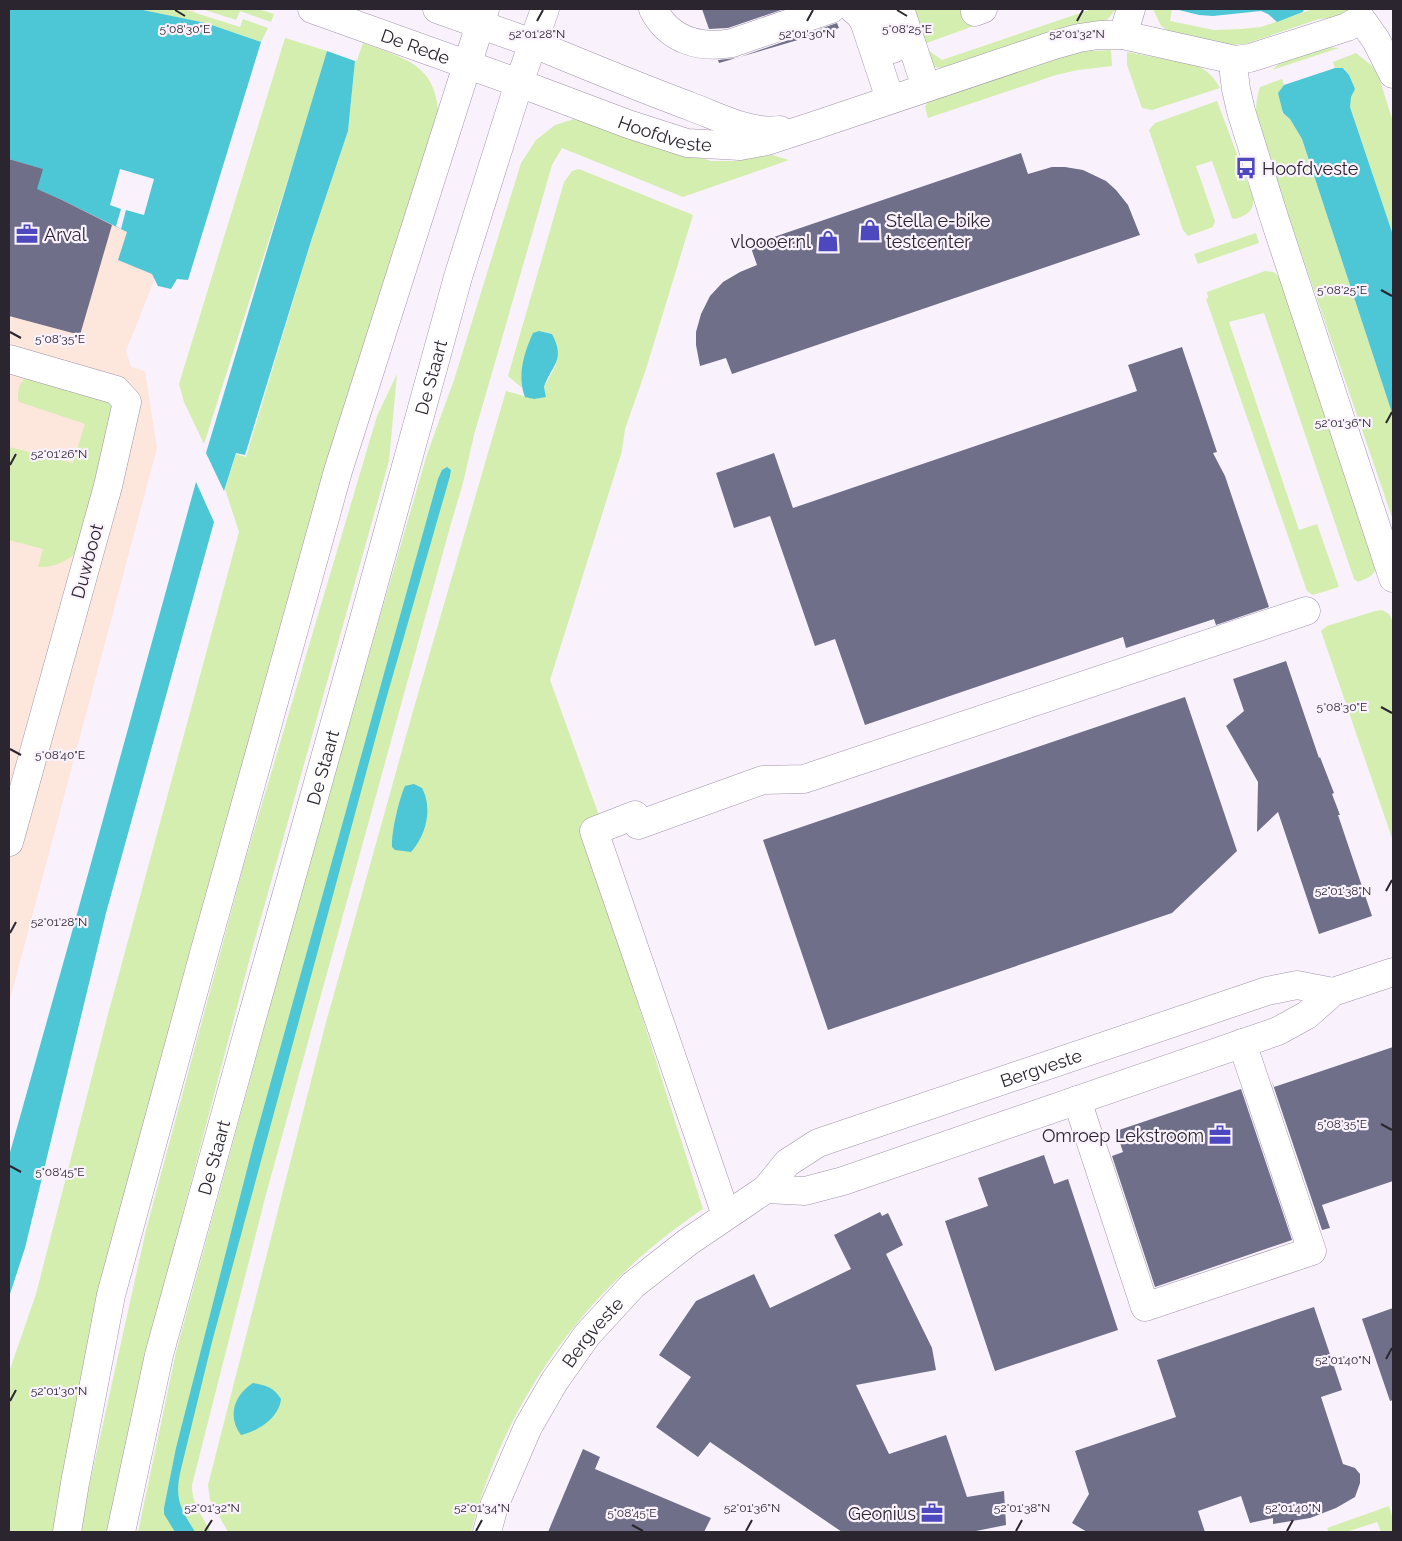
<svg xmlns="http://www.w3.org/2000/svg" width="1402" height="1541" viewBox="0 0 1402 1541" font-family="Raleway,sans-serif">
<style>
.commercial{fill:#fde6db}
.green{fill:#d3eeae}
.water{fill:#4dc6d5}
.pier{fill:#f9f2fd}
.building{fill:#706f89}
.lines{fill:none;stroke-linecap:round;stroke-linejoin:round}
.minor-casing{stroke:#a193ac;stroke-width:29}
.major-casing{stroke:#a193ac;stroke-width:29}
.minor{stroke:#fff;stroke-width:28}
.major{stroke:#fff;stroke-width:28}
.ticks{fill:none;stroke:#2b2530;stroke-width:2}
.labels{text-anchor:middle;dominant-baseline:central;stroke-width:4.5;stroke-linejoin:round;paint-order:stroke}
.street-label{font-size:18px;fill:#2b2530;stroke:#f9f2fd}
.poi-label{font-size:18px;fill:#2b2530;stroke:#f9f2fd;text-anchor:start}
.ticks-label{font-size:12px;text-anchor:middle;fill:#2b2530;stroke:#f9f2fd;stroke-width:4.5;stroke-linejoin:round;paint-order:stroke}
</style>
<rect width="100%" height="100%" fill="#f9f2fd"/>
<polygon class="commercial" points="9,9 194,9 219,100 159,268 126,351 131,367 145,371 157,448 9,1003"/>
<g class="green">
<polygon points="138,9 183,9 240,27 243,19 268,28 261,42 206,23"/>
<polygon points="202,9 258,9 274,14 271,22 240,11 236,20"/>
<polygon points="909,9 969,9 974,26 921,45 942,60 1092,9 1116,9 1108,19 1102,22 1069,26 944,68 932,67 926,63"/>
<polygon points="1153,9 1172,9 1170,21 1214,30 1241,29 1261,27 1313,9 1357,9 1345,16 1319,19 1245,44 1228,45 1171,33 1161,26"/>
<polygon points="285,38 327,51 311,107 204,444 184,402 179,384"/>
<path d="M363,43C412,61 439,66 439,126L113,1250L58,1497L53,1532H9V1372L36,1294L107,1018L239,532L225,489L236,454L246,457L312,238L348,131L355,61L357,60Z"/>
<polygon points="1327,47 1339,48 1272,70 1281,62"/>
<polygon points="1111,50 1112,66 1078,70 1056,75 928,118 925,107 928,101 1073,52"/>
<path d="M1127,52L1195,65C1207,70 1213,76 1220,88L1152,110L1142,108L1127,65Z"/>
<polygon points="1356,53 1371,65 1378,74 1393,122 1393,235 1350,107 1349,75 1344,68 1335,68 1333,62"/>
<path d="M1282,79L1284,85L1282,88V113L1290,119L1302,139L1393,416V520L1257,124C1255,111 1256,99 1260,87Z"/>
<path d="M1217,101L1253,197C1255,211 1247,215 1235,219L1232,218L1212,161L1196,166L1215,221L1213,227L1188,236L1183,230L1149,130L1155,123Z"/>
<path d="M574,119L711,161H735L772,155L789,160L683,197L562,148L552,165L474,435L463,483L450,527L265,1198L192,1485C191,1502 203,1518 211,1532H138L176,1352L307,870L427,454L454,380L521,163L536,140L555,125Z"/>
<path d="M579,169L693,215L646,369L625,429L622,451L550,680L600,818L599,881L703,1209C590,1284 504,1400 471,1532H228L210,1500L208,1485L325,1026L413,711L506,391L534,399L546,396L544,387L556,365L552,334L539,331C524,350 521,363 522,388L508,376L564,182L572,171Z"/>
<polygon points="1256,233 1259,243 1198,264 1194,254"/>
<path d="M1265,271L1274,272L1282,281L1376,568C1373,577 1367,578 1358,582L1354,579L1264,313L1229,322L1299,530L1317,524L1339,587L1313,595L1307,591L1206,299L1208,298L1207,292Z"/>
<polygon points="397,374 389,461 252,950 146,1354 107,1532 79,1532 146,1230 243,868 377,416"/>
<path d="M27,376L113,403L83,547C70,559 57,568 38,567L43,549L9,540V447L73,463L85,424L19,402C16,394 20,381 27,376Z"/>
<polygon points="1382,610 1389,614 1393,622 1393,841 1321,631 1327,626 1375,611"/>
<polygon points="1389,1506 1393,1520 1393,1532 1381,1532 1377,1522 1346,1532 1329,1532 1327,1528"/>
</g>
<g class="water">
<polygon points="9,9 138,9 206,23 261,42 188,280 177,279 171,289 158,286 152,274 118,260 127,232 62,200 36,189 42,169 9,159"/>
<polygon points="1175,9 1304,9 1303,12 1277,22 1268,14 1261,11 1213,16 1199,15"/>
<polygon points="327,51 355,61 348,131 312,238 245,455 236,453 224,491 206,453"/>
<polygon points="1335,68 1343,68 1349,75 1355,89 1351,97 1350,107 1393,235 1393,416 1302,139 1290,119 1283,113 1278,93 1284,85"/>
<path d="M539,331L552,334C566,361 552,364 544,387L546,397L534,399L525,397C517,375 524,353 533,333Z"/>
<path d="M447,467L451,470L450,476L385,703L212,1342L181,1469C174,1499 180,1507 195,1532H175L164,1514V1508L176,1448L253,1146L438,479L442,470Z"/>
<polygon points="196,482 214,522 106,913 25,1248 9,1297 9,1156 77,914"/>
<path d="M414,784L422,788C433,809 426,835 411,852L395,850L392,847C391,833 399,799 405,786Z"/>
<path d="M253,1383C265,1385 274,1387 281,1399C279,1418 258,1431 241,1435C227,1416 234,1395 253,1383Z"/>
</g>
<polygon class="pier" points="120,169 154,179 144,215 126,210 121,229 116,226 121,209 110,205"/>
<g class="building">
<polygon points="702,9 784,9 728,28 709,29"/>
<polygon points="837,23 839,28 719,63 718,60 737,58"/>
<polygon points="1021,153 1028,174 1052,167 1065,167 1083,170 1106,181 1116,190 1128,205 1140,235 732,374 726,358 700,366 696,345 696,332 701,314 710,296 723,282 740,272 757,265 750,245"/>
<polygon points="9,159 43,169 37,189 62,200 112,225 80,335 9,316"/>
<polygon points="1182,347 1217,452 1213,453 1225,476 1269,607 1216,625 1214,619 1126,648 1123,637 865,725 835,639 815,646 770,516 734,528 716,473 774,453 793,508 1137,391 1128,365"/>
<polygon points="1286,661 1319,758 1320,757 1334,793 1332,794 1340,815 1338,815 1372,916 1319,934 1278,812 1257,832 1258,782 1226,726 1244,711 1233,679"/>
<polygon points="1185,697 1237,851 1172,913 828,1030 763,840"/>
<polygon points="1393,1047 1393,1181 1322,1205 1330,1228 1322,1230 1271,1079 1274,1087"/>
<polygon points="1241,1089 1292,1240 1155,1287 1112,1156 1123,1152 1116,1131"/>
<polygon points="1044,1155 1054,1184 1068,1179 1118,1330 995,1371 945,1221 988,1206 978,1178"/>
<polygon points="880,1212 882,1216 888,1213 903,1245 886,1254 932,1348 936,1370 856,1385 889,1454 946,1435 967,1497 1004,1491 1006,1525 971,1532 842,1532 710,1442 698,1457 656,1427 691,1377 659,1355 696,1301 754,1274 770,1308 810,1289 851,1269 834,1235"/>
<polygon points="1314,1307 1342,1390 1321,1397 1343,1464 1355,1468 1360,1474 1360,1483 1355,1497 1336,1508 1310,1518 1273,1524 1273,1518 1250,1523 1241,1496 1198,1511 1205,1532 1087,1532 1072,1523 1089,1494 1075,1451 1176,1417 1157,1360"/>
<polygon points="1393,1308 1393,1400 1390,1401 1362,1319"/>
<polygon points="583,1449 600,1457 595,1469 711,1518 704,1532 548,1532"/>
</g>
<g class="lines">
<g class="minor-casing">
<g id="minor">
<path d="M653,9C669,40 699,49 732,43L831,9"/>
<polyline points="853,9 859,14 864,21 890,99"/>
<polyline points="880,9 893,49"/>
<polyline points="900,9 926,87"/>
<polyline points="975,12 983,9"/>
<polyline points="1123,35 1131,9"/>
<path d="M532,43C585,65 638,87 692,107C719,117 750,134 780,130"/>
<polyline points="1235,60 1234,73 1236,89 1241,111 1273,214 1393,578"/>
<path id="s1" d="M519,83L628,124L687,143L740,146L767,141L816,125L1054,45L1079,38L1099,35H1123L1235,60L1250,58L1347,27L1361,19L1376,40L1393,74"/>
<polyline points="9,359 116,390 127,402 108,486 9,842"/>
<polyline points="1077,1100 1145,1307 1312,1251 1242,1043"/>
<polyline points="766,1189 805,1191 843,1181 1278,1031 1307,1015 1333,992 1393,972"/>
<polyline points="726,1215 594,831 635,815 638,825 763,780 804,779 1306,611"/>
<path id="s2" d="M487,1532L494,1506L528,1427L554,1382L587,1335L633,1285L688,1242L766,1189L787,1163L818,1143L1267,991L1297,985L1333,992"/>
</g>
</g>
<g class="major-casing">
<g id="major">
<path id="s3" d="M312,9L519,83"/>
<polyline points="437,9 532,43"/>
<polyline points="67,1532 75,1483 111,1295 203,957 338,471 485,9"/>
<path id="s4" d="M121,1532L159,1355L248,1032L366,612L458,277L519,83L545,9"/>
</g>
</g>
<use href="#minor" class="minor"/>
<use href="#major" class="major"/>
</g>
<path class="ticks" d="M175,10L185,16M897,10L907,16M537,21L543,10M807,21L813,10M1077,21L1083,10M1381,290L1392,296M10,332L21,338M1386,423L1392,412M10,465L16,454M1381,707L1392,713M10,749L21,755M1386,891L1392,880M10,933L16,922M1381,1124L1392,1130M10,1166L21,1172M1386,1359L1392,1348M10,1401L16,1390M632,1525L643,1531M205,1531L212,1520M476,1531L482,1520M746,1531L752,1520M1016,1531L1022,1520M1287,1531L1293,1520"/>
<defs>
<g id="bus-bare" transform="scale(1.725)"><path d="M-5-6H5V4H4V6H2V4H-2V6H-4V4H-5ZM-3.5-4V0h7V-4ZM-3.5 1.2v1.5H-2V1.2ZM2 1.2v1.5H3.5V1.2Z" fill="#4d48be" stroke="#f9f2fd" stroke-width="2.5" paint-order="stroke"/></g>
<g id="shop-bare" transform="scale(1.725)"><path d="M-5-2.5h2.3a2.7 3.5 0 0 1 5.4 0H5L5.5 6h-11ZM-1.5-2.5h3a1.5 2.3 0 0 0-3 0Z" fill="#4d48be" stroke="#f9f2fd" stroke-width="2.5" paint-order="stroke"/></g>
<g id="office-bare" transform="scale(1.725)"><path d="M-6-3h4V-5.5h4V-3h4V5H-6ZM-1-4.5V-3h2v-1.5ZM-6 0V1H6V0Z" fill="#4d48be" stroke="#f9f2fd" stroke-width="2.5" paint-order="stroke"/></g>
</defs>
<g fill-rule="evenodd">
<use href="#bus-bare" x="1246" y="168"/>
<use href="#shop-bare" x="870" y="230"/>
<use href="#office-bare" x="27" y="234"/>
<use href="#shop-bare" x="828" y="241"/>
<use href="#office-bare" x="1220" y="1135"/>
<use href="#office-bare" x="932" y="1513"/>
</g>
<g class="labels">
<g class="street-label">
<text stroke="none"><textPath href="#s3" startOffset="110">De Rede</textPath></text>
<text stroke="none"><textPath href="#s1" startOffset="155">Hoofdveste</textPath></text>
<text stroke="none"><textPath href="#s4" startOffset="1196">De Staart</textPath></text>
<text transform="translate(87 561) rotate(-75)">Duwboot</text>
<text stroke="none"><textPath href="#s4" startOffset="791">De Staart</textPath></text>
<text stroke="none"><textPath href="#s2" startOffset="760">Bergveste</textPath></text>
<text stroke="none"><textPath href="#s4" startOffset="386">De Staart</textPath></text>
<text stroke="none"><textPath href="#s2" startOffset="228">Bergveste</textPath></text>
</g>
<g class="poi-label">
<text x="1262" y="168">Hoofdveste</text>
<text x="886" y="220">Stella e-bike<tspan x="886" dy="21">testcenter</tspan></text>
<text x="44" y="234">Arval</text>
<text x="811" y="241" text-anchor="end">vloooer.nl</text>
<text x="1204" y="1135" text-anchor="end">Omroep Lekstroom</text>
<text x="916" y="1513" text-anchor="end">Geonius</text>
</g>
</g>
<g class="ticks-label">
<text x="185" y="33">5°08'30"E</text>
<text x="907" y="33">5°08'25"E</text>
<text x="537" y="38">52°01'28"N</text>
<text x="807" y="38">52°01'30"N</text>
<text x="1077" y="38">52°01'32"N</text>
<text x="1342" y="294">5°08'25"E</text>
<text x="60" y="343">5°08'35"E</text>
<text x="1343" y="427">52°01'36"N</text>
<text x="59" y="458">52°01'26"N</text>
<text x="1342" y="711">5°08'30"E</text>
<text x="60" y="759">5°08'40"E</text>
<text x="1343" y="895">52°01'38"N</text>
<text x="59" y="926">52°01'28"N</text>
<text x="1342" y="1128">5°08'35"E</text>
<text x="60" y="1176">5°08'45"E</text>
<text x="1343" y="1364">52°01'40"N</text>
<text x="59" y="1395">52°01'30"N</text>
<text x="212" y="1512">52°01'32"N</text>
<text x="482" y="1512">52°01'34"N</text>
<text x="752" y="1512">52°01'36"N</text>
<text x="1022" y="1512">52°01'38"N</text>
<text x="1293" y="1512">52°01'40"N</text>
<text x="632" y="1517">5°08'45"E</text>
</g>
<rect width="1402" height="1541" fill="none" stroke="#2b2530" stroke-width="20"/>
</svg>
